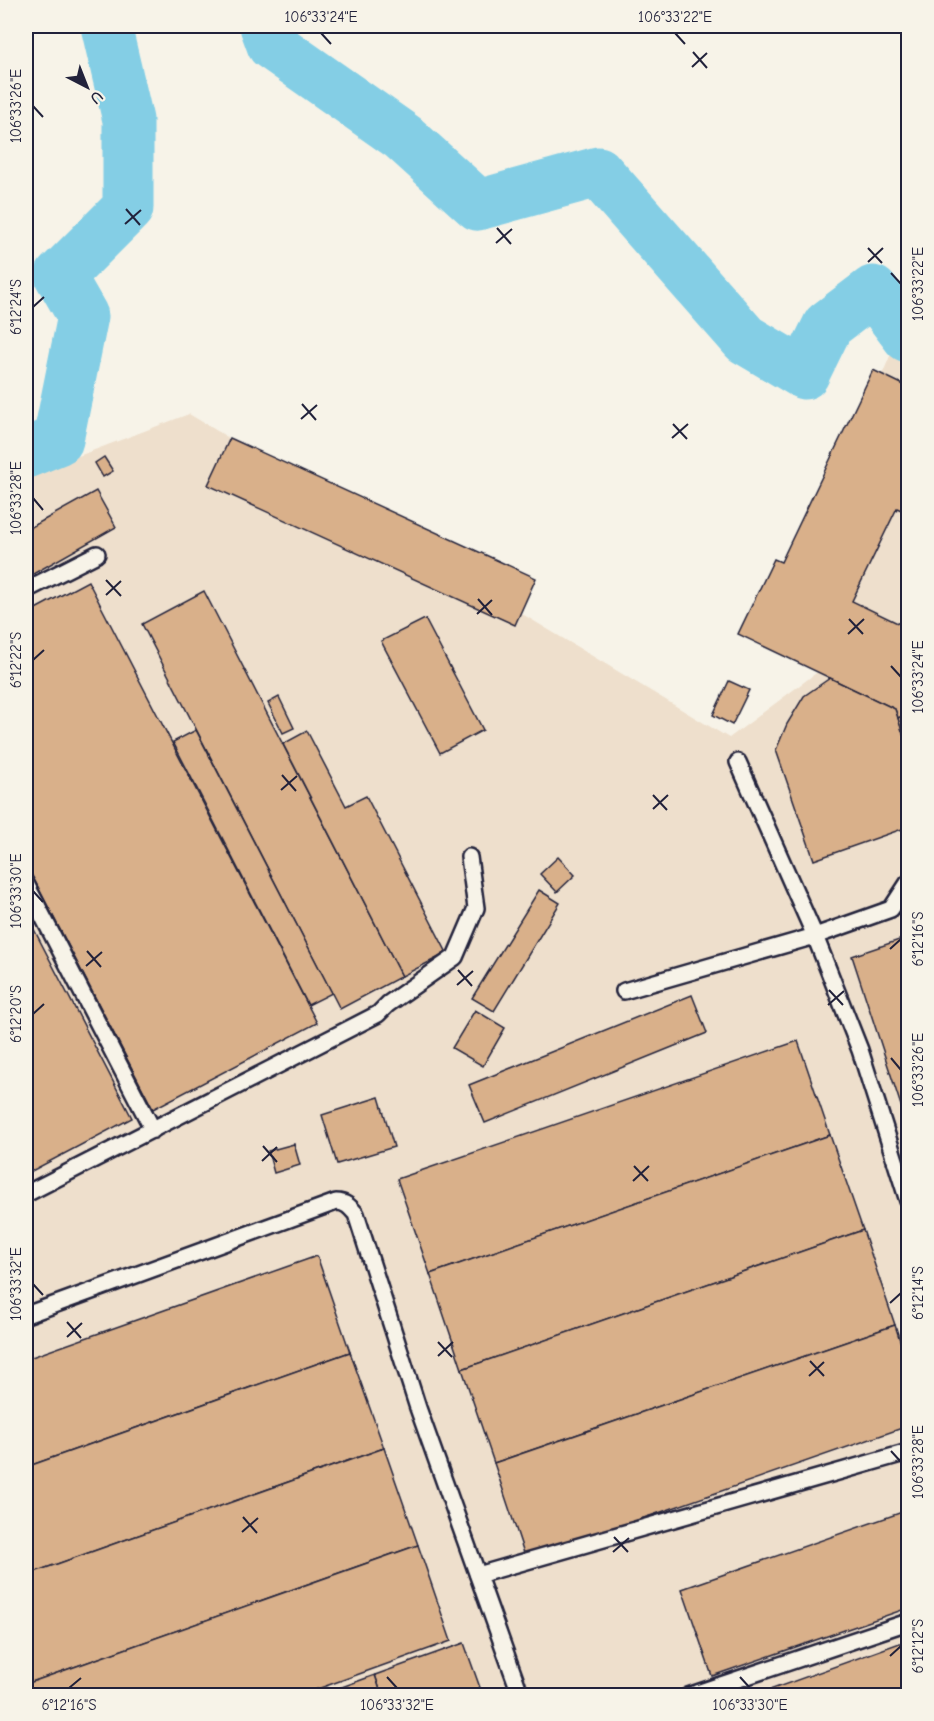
<svg xmlns="http://www.w3.org/2000/svg" width="934" height="1721" viewBox="0 0 934 1721" font-family="'Comic Neue',sans-serif">
<style>
.built{fill:#eedfcc}
.lines{fill:none;stroke-linecap:round;stroke-linejoin:round}
.river{stroke:#84cee5;stroke-width:51}
.building{fill:#d9b08a;stroke:#22223b;stroke-width:1.5}
.lane-casing{stroke:#22223b;stroke-width:20}
.lane{stroke:#f7f3e8;stroke-width:15}
.ticks{fill:none;stroke:#22223b;stroke-width:2}
.neatline{fill:none;stroke:#22223b;stroke-width:2}
.ticks-label{font-size:15px;text-anchor:middle;fill:#22223b}
</style>
<rect width="100%" height="100%" fill="#f7f3e8"/>
<filter id="ink" filterUnits="userSpaceOnUse"><feTurbulence type="fractalNoise" baseFrequency=".0167" numOctaves="2"/><feDisplacementMap in="SourceGraphic" scale="12" xChannelSelector="R" yChannelSelector="G"/><feConvolveMatrix kernelMatrix="1 2 1 2 8 2 1 2 1" color-interpolation-filters="sRGB"/></filter>
<g filter="url(#ink)">
<polygon class="built" points="908,314 908,1695 26,1696 26,476 189,414 729,738 851,647 806,553"/>
<g class="lines">
<g class="river">
<polyline points="265,26 272,45 403,137 478,205 598,172 745,339 804,374 828,325 873,291 908,337"/>
<polyline points="26,453 58,440 83,316 60,276 128,208 128,120 106,26"/>
</g>
</g>
<g class="building">
<polygon points="873,370 908,387 908,513 897,508 852,601 908,628 908,714 898,718 895,709 738,634 774,559 781,562"/>
<polygon points="230,438 536,578 515,625 208,485"/>
<polygon points="104,457 113,471 103,477 95,463"/>
<polygon points="96,491 116,527 26,578 26,530"/>
<polygon points="88,581 317,1023 153,1109 26,864 26,614"/>
<polygon points="204,591 402,976 340,1009 142,624"/>
<polygon points="425,619 483,730 440,753 381,641"/>
<polygon points="830,678 895,709 908,749 908,827 814,860 776,750 787,724 804,696"/>
<polygon points="729,681 749,690 732,725 713,715"/>
<polygon points="279,697 294,728 283,733 268,703"/>
<polygon points="908,714 908,749 898,718"/>
<polygon points="196,730 332,993 308,1005 173,742"/>
<polygon points="307,731 346,806 366,796 447,953 402,976 283,744"/>
<polygon points="558,857 575,875 557,892 540,874"/>
<polygon points="539,890 560,903 494,1011 472,998"/>
<polygon points="26,914 132,1118 26,1174"/>
<polygon points="908,937 908,1127 852,956"/>
<polygon points="692,995 707,1033 485,1123 469,1085"/>
<polygon points="475,1010 505,1028 483,1066 452,1048"/>
<polygon points="798,1041 830,1135 430,1274 397,1179"/>
<polygon points="379,1097 394,1147 337,1164 322,1115"/>
<polygon points="830,1135 863,1230 462,1369 430,1274"/>
<polygon points="294,1144 300,1165 274,1173 268,1151"/>
<polygon points="863,1230 895,1325 494,1463 462,1369"/>
<polygon points="317,1256 350,1352 26,1467 26,1359"/>
<polygon points="895,1325 908,1365 908,1426 526,1559 494,1463"/>
<polygon points="350,1352 384,1448 26,1575 26,1467"/>
<polygon points="384,1448 418,1545 26,1684 26,1575"/>
<polygon points="908,1510 908,1608 712,1676 682,1589"/>
<polygon points="418,1545 451,1641 298,1696 26,1696 26,1684"/>
<polygon points="908,1640 908,1696 753,1696"/>
<polygon points="464,1643 483,1696 382,1696 375,1675"/>
<polygon points="375,1675 382,1696 317,1696"/>
</g>
<g class="lines">
<g class="lane-casing">
<g id="lane">
<polyline points="26,590 97,554"/>
<polyline points="908,883 891,909 815,936 860,1050 908,1201"/>
<polyline points="26,884 153,1130"/>
<polyline points="624,991 815,936 738,762"/>
<polyline points="26,1194 378,1014 388,1004 455,957 476,908 469,857"/>
<path d="M26,1315L336,1202C346,1202 350,1207 356,1214L418,1408L521,1696"/>
<polyline points="478,1575 908,1452"/>
<polyline points="688,1696 908,1622"/>
</g>
</g>
<use href="#lane" class="lane"/>
</g>
</g>
<path class="ticks" d="M321,33L331,44M675,33L685,44M693,52L707,68M692,67L707,53M33,106L43,117M126,209L140,225M125,224L141,210M497,228L511,244M496,243L512,229M868,248L882,263M868,262L883,248M891,273L901,284M33,307L44,297M302,404L316,420M301,419L317,405M673,424L687,439M672,438L688,424M33,498L43,510M106,580L121,596M106,595L121,581M478,599L492,615M477,614L492,600M849,619L863,634M848,634L864,619M33,660L44,650M891,666L901,677M282,775L296,791M281,790L297,776M653,795L667,810M653,809L668,795M33,891L43,902M890,949L901,939M87,951L101,967M86,966L102,952M458,970L472,986M457,985L473,971M829,990L843,1005M828,1005L844,991M33,1014L44,1004M891,1058L901,1070M263,1146L277,1162M262,1161L277,1147M634,1166L648,1181M633,1181L649,1166M33,1284L43,1295M890,1303L901,1293M67,1322L81,1338M67,1337L82,1323M438,1342L452,1357M438,1356L453,1342M810,1361L824,1376M809,1376L824,1362M891,1451L901,1462M243,1517L257,1533M242,1532L258,1518M614,1537L628,1552M613,1552L629,1538M890,1656L901,1646M387,1677L397,1688M740,1677L750,1688M69,1688L81,1678"/>
<rect width="934" height="1721" fill="none" stroke="#f7f3e8" stroke-width="66"/>
<g transform="translate(87 87) rotate(138)" stroke="#f7f3e8" stroke-width="4.5" paint-order="stroke">
<path d="M0-4.5L10 22L0 15L-10 22Z" fill="#22223b"/>
<text y="-9" font-size="16" font-weight="bold" text-anchor="middle" fill="#22223b">U</text>
</g>
<rect x="33" y="33" width="868" height="1655" class="neatline"/>
<g class="ticks-label">
<text x="321" y="22">106°33'24"E</text>
<text x="675" y="22">106°33'22"E</text>
<text transform="translate(16 106) rotate(-90)" y="5">106°33'26"E</text>
<text transform="translate(918 284) rotate(-90)" y="5">106°33'22"E</text>
<text transform="translate(16 307) rotate(-90)" y="5">6°12'24"S</text>
<text transform="translate(16 498) rotate(-90)" y="5">106°33'28"E</text>
<text transform="translate(16 660) rotate(-90)" y="5">6°12'22"S</text>
<text transform="translate(918 677) rotate(-90)" y="5">106°33'24"E</text>
<text transform="translate(16 891) rotate(-90)" y="5">106°33'30"E</text>
<text transform="translate(918 939) rotate(-90)" y="5">6°12'16"S</text>
<text transform="translate(16 1014) rotate(-90)" y="5">6°12'20"S</text>
<text transform="translate(918 1070) rotate(-90)" y="5">106°33'26"E</text>
<text transform="translate(16 1284) rotate(-90)" y="5">106°33'32"E</text>
<text transform="translate(918 1293) rotate(-90)" y="5">6°12'14"S</text>
<text transform="translate(918 1462) rotate(-90)" y="5">106°33'28"E</text>
<text transform="translate(918 1646) rotate(-90)" y="5">6°12'12"S</text>
<text x="69" y="1710">6°12'16"S</text>
<text x="397" y="1710">106°33'32"E</text>
<text x="750" y="1710">106°33'30"E</text>
</g>
</svg>
